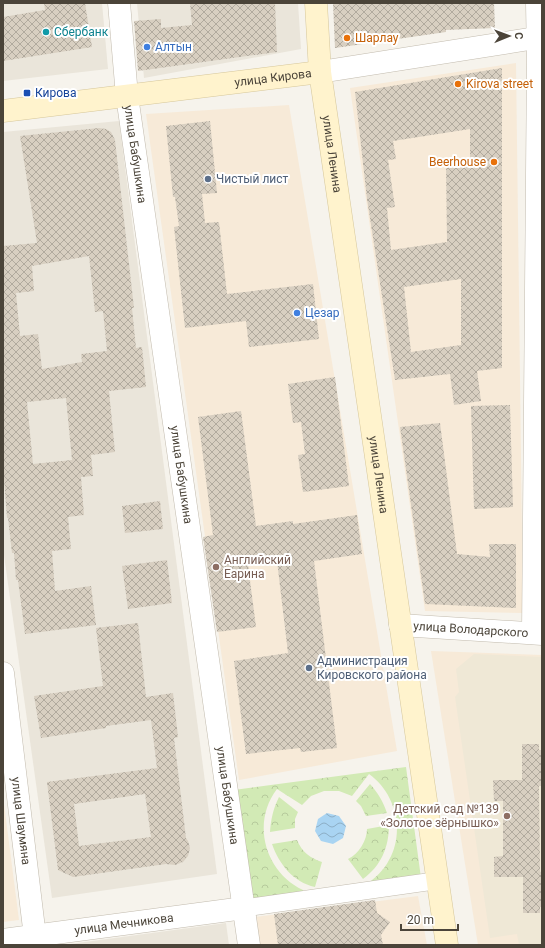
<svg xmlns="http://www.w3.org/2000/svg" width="545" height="948" viewBox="0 0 545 948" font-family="Roboto,sans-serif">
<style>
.residential{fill:#eae5da}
.commercial{fill:#f7ead8}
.education{fill:#efe8d6}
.park{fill:url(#park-crowns)}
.water{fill:url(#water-waves)}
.building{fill:url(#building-cross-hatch);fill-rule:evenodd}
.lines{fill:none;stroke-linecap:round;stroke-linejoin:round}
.pedestrian-casing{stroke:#c2bbae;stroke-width:18}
.minor-casing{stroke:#c2bbae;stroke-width:23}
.tertiary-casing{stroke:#c2bbae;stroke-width:23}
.secondary-casing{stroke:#d6c79b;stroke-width:23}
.pedestrian{stroke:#fff;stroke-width:17}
.minor{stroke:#fff;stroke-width:22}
.tertiary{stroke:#fff;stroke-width:22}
.secondary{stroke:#fff3cd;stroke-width:22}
.culture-dot{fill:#0f9aa8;stroke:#fff;stroke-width:1.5}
.food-dot{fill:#e8710a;stroke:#fff;stroke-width:1.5}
.shop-dot{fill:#3f7fe0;stroke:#fff;stroke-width:1.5}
.transit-dot{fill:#1a4fb4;stroke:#fff;stroke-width:1.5}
.service-dot{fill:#5c6f8a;stroke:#fff;stroke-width:1.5}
.education-dot{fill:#8d6e63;stroke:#fff;stroke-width:1.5}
.labels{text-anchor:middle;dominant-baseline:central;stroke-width:4;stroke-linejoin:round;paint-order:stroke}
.culture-label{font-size:12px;fill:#0d838f;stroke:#fff;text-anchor:start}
.food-label{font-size:12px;fill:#c56008;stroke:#fff;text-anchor:start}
.shop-label{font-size:12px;fill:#366cbe;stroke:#fff;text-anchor:start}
.street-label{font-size:12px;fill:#4b4439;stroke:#fff}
.transit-label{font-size:12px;fill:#164399;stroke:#fff;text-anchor:start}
.service-label{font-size:12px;fill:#4e5e75;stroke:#fff;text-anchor:start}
.education-label{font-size:12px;fill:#785e54;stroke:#fff;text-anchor:start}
</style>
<defs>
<pattern id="park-crowns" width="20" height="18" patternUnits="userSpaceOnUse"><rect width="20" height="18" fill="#d2eab5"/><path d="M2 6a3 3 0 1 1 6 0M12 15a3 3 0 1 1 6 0" fill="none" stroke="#b6ca9c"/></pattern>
<pattern id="water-waves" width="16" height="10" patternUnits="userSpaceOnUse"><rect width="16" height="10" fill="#a9d4f2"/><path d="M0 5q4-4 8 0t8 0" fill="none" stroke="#8caec5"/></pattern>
<pattern id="building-cross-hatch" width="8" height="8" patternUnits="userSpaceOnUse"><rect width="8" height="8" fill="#d8cfc1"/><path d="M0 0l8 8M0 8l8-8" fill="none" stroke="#b1aa9e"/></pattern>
</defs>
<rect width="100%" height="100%" fill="#f6f3ec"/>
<g class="residential">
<polygon points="3,3 102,3 108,69 3,81"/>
<polygon points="137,3 298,3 301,49 144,78"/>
<polygon points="119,121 217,874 52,898 3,548 3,132"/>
<polygon points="226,923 229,945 63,945"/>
</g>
<g class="commercial">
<polygon points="516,63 523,613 425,611 350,88"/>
<polygon points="289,105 397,751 239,780 146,114"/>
<polygon points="431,651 542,655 542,945 478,945"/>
<polygon points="3,796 19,920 3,922"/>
<polygon points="418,896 427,945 259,945 255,917"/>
</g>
<polygon class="education" points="474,654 542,657 542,945 519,945 517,934 490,938 455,697 459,692 456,669"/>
<g class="park">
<path d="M406,767L421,878L366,885C375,878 384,870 389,860C405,832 396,793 369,774L352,796L339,791H324L311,796L302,805L277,789C251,823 265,872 303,890L304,895L248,903L234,790Z"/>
<path d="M370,784C378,793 383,801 387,813L366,816L361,806L356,801Z"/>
<path d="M279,797L298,812L295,819V828L270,832C271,819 273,809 279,797Z"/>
<path d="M389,825C389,847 381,866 363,879L348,859C359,854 367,840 367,829Z"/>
<path d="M297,840C302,852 310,858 322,862L315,887C293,882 279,864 272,844Z"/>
</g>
<polygon class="water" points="327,813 339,816 346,826 343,838 333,844 321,841 315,831 318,819"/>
<g class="building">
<polygon points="44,3 85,3 92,47 3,61 3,17 45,10"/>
<polygon points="190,3 275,3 277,52 138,71 134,21 161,19 161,28 192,25"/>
<polygon points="333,3 494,3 495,28 446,30 446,32 335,48"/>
<path d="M502,68V368L477,371L481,401L454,405L450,374L395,380L367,199L355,92ZM470,129V162L446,163L447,242L391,250L387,208L395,207L388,160L396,159L393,141ZM461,279V345L411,352L404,287Z"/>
<polygon points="210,121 217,193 202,194 205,223 219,222 227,294 313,284 319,339 249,347 246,321 185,328 174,227 179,226 175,197 173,197 166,126"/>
<path d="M99,128L106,129L111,132L115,140L134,308H132L136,348L142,347L146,387L109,391L115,452L91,455L93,476L81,477L84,515L68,517L71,549L52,551L55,591L91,586L96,625L25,634L18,580H16L14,553H12L8,518H7L3,466V246L37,243L20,136ZM89,256L95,312L103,311L107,351L81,354L82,362L42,369L38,334L20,336L16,293L34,291L32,266ZM66,398L72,460L33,464L27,402Z"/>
<polygon points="335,377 349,486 303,492 298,455 305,454 301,422 293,423 288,384"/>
<polygon points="510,405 513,507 474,509 471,406"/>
<polygon points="241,411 256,526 293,521 293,524 357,515 362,554 314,561 337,748 301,752 300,748 246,754 234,661 288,653 277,561 248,565 256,627 217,632 203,537 213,535 198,417"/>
<polygon points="440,423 457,554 490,557 489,544 516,544 516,608 425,604 400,427"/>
<polygon points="160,501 163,529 125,533 122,506"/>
<polygon points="167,560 172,603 128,609 122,566"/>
<path d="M138,623L146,697L173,693L178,737L174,738L186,838L188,841L190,848L188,856L183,862L175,865L166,864L73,877L58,870L47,782L157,768L151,720L106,726V728L41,738L34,696L103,686L96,628ZM145,794L151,837L79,846L74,804Z"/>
<polygon points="522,744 539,744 539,750 542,750 542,786 539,786 540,872 542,871 542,907 540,907 540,913 523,913 523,877 494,877 494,857 503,856 503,801 494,801 493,780 522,780"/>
<polygon points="375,900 377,913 390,922 381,935 383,945 278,945 274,914"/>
</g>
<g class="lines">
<g class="pedestrian-casing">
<polyline id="pedestrian" points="244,908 427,882"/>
</g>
<g class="minor-casing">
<g id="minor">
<path id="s1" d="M119,3L127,96L249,945"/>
<path id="s2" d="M400,625L542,634"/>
<polyline points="533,633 538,59 537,3"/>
<path id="s3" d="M3,673L36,945"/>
<path id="s4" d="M3,940L244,908"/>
</g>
</g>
<g class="tertiary-casing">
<polyline id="tertiary" points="320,72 542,37"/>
</g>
<g class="secondary-casing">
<g id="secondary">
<path id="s5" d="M316,3L320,72L447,945"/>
<path id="s6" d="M3,111L320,72"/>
</g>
</g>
<use href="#pedestrian" class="pedestrian"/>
<use href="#minor" class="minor"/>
<use href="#tertiary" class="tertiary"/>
<use href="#secondary" class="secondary"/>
</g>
<circle class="culture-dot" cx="46" cy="32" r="4"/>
<g class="food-dot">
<circle cx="347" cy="38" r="4"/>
<circle cx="458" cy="84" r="4"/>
<circle cx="494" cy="162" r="4"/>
</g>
<g class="shop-dot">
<circle cx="147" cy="47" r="4"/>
<circle cx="297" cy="313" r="4"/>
</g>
<rect class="transit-dot" x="23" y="89" width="8" height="8" rx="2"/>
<g class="service-dot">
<circle cx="208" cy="179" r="4"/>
<circle cx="309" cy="668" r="4"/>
</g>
<g class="education-dot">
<circle cx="216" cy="567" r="4"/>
<circle cx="507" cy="816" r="4"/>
</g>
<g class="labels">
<g class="culture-label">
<text x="54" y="32">Сбербанк</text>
</g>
<g class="food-label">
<text x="355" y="38">Шарлау</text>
<text x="466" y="84">Kirova street</text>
<text x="486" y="162" text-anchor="end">Beerhouse</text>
</g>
<g class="shop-label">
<text x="155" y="47">Алтын</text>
<text x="305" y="313">Цезар</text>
</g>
<g class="street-label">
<text stroke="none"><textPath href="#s6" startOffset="272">улица Кирова</textPath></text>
<text stroke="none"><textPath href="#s1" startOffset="152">улица Бабушкина</textPath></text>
<text stroke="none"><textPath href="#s5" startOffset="152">улица Ленина</textPath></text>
<text stroke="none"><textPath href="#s1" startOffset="476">улица Бабушкина</textPath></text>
<text stroke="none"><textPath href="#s5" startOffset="476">улица Ленина</textPath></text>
<text stroke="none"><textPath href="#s2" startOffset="71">улица Володарского</textPath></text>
<text stroke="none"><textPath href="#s1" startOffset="800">улица Бабушкина</textPath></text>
<text stroke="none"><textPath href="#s3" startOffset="149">улица Шаумяна</textPath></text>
<text stroke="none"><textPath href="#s4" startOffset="122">улица Мечникова</textPath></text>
</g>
<g class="transit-label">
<text x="35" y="93">Кирова</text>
</g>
<g class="service-label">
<text x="216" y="179">Чистый лист</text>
<text x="317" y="661">Администрация<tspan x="317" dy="14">Кировского района</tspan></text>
</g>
<g class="education-label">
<text x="224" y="560">Английский<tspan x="224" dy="14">Еарина</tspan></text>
<text x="499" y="809" text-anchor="end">Детский сад №139<tspan x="499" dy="14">«Золотое зёрнышко»</tspan></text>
</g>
</g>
<rect width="545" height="948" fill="none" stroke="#4b4439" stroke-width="8"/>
<g transform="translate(509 36) rotate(89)" stroke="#ffffff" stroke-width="3" paint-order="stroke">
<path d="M0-3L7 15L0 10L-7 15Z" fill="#4b4439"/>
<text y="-6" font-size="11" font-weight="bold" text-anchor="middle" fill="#4b4439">С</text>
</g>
<path d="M401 924v6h57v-6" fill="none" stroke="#4b4439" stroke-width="2"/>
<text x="407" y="924" font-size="12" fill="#4b4439" stroke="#ffffff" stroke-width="3" paint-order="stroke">20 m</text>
</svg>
